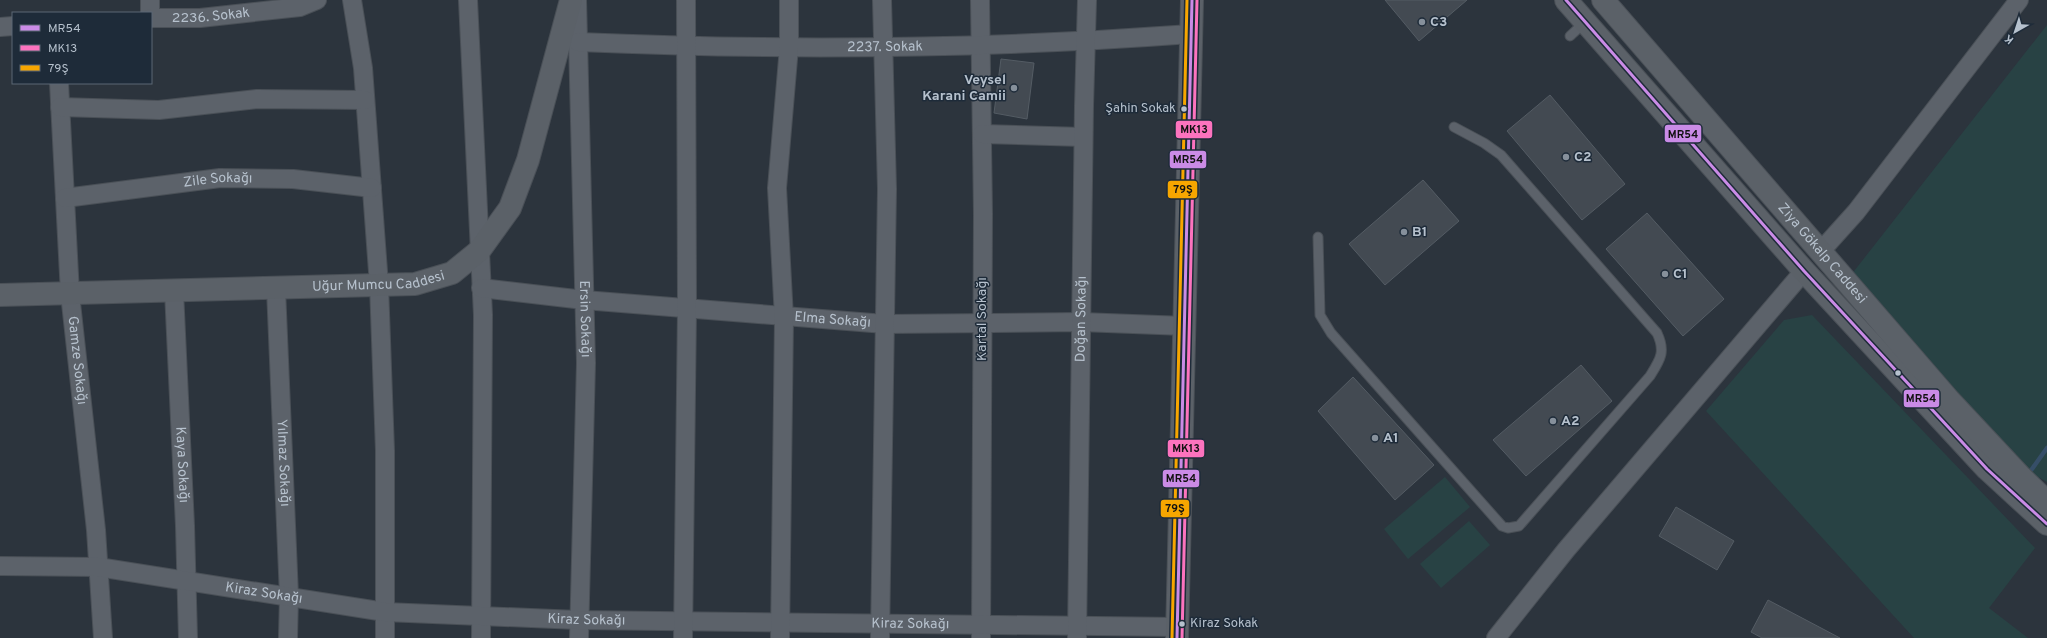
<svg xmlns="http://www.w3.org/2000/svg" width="2047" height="638" viewBox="0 0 2047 638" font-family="Overpass,sans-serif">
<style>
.green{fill:#284244}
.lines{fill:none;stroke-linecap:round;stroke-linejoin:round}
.stream{stroke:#364e68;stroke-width:4.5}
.building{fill:#434a52;stroke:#545c64}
.lane-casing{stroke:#4a5057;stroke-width:11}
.street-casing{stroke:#4a5057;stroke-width:20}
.secondary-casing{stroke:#4a5057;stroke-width:24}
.lane{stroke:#5c626a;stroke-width:9}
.street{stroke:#5c626a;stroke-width:18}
.secondary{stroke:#5b6168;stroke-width:22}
.bus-1-casing{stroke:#1e2b39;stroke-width:6}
.bus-2-casing{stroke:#1e2b39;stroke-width:6}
.bus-3-casing{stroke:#1e2b39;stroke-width:6}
.bus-1{stroke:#ca8be6;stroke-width:3}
.bus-2{stroke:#fc73be;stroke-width:3}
.bus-3{stroke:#f7a600;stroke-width:3}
.poi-dot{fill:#86909b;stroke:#1e2b39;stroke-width:1.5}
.bus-dot{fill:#b6c1cd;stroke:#1e2b39;stroke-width:1.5}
.labels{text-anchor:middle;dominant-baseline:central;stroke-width:3;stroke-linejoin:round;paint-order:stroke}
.bus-label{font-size:13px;fill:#b6c1cd;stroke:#1e2b39;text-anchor:end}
.street-label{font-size:14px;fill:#b6c1cd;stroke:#1e2b39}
.poi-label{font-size:14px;font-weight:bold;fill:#b6c1cd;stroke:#1e2b39;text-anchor:start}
.line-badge{stroke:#1e2b39;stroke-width:1.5}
.pale-badge-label{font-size:11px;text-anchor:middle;font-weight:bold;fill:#111}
</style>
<rect width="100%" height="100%" fill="#2c343d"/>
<g class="green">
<polygon points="2047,25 2047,482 2027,471 1851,275"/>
<polygon points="1812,315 2035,548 1989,608 2028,638 1914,638 1706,411 1784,320"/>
<polygon points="1445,477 1470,507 1408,559 1384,529"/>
<polygon points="1469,521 1490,545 1441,588 1420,564"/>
</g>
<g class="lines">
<polyline class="stream" points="2032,469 2047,448"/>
</g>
<g class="building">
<polygon points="1385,0 1467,0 1419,41"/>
<polygon points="1001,59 1034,63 1027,119 994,113"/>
<polygon points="1550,95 1625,184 1582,220 1507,131"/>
<polygon points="1423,180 1459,221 1385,285 1349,244"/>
<polygon points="1647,213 1724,299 1683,336 1606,249"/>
<polygon points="1581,365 1612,401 1526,476 1493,440"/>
<polygon points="1353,377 1434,465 1395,500 1318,411"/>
<polygon points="1676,507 1734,541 1717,570 1659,536"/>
<polygon points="1768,600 1840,638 1762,638 1751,632"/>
</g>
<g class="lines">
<g class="lane-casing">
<g id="lane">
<polyline points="1570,36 1585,22"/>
<path d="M1318,237L1320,315L1331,333L1502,526L1508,528L1519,526L1650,376C1660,360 1666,352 1657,333L1501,155L1484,143L1454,127"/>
</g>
</g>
<g class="street-casing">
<g id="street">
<polyline points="352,0 363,68 379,285 385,451 385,638"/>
<polyline points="468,0 483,315 481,638"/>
<path id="s1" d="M577,0L586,363L579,638"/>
<polyline points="980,0 983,214 981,638"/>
<polyline points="150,13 150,0"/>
<path id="s2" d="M151,18H200L300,7L317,0"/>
<polyline points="0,27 13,26"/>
<path id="s3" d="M578,42C782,51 987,49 1191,34"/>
<path id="s4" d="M59,83L70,294L96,530L103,638"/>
<polyline points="60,107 159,110 257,99 365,100"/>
<polyline points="982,134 1083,137"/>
<path id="s5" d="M65,198L220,178L293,179L372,188"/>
<polyline points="1820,252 1856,212 2019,0"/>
<path id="s6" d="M481,288L584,300L885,324L1081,322L1185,326"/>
<path id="s7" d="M276,289L289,596L288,638"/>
<path id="s8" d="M174,291L185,526L188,638"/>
<path id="s9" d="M0,566L98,567L385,612L578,620L1177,627"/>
<path id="s10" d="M1077,637L1084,106L1087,0"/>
<polyline points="683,638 687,309 686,0"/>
<polyline points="780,638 784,318 777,188 789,47 789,0"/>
<polyline points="880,638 887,189 882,0"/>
<polyline points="1496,638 1566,550 1804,271"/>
</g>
</g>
<g class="secondary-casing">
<g id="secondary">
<polyline points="1566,0 1804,271 1987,469 2047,524"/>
<path id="s11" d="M1603,0L1949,400L2021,477L2047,502"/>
<path id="s12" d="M0,295L415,284L452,273L479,251L510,208L528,160L571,0"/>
<polyline points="1177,638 1192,0"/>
</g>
</g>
<use href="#lane" class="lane"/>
<use href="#street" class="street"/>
<use href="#secondary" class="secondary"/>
<g class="bus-1-casing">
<g id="bus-1">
<polyline points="1566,0 1804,271 1987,469 2047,524"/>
<polyline points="1177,638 1192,0"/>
</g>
</g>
<g class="bus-2-casing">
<polyline id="bus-2" points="1182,638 1197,0"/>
</g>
<g class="bus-3-casing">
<polyline id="bus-3" points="1172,638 1187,0"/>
</g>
<use href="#bus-1" class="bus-1"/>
<use href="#bus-2" class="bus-2"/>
<use href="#bus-3" class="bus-3"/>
</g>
<g class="poi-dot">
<circle cx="1422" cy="22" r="4"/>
<circle cx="1014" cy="88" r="4"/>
<circle cx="1566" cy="157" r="4"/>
<circle cx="1404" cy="232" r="4"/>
<circle cx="1665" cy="274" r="4"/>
<circle cx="1553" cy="421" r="4"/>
<circle cx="1375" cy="438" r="4"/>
</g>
<g class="bus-dot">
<circle cx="1184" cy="109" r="3.5"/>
<circle cx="1898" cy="373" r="3.5"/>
<circle cx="1182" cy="624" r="3.5"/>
</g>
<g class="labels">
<g class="bus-label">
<text x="1176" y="109">Şahin Sokak</text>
<text x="1190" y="624" text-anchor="start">Kiraz Sokak</text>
</g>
<g class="street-label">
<text stroke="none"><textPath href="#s2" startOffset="60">2236. Sokak</textPath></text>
<text stroke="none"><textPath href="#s3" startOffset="307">2237. Sokak</textPath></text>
<text stroke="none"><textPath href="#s5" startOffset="154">Zile Sokağı</textPath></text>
<text stroke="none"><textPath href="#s11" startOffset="335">Ziya Gökalp Caddesi</textPath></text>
<text stroke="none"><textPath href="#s12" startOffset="379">Uğur Mumcu Caddesi</textPath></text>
<text stroke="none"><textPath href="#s1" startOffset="319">Ersin Sokağı</textPath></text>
<text transform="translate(982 319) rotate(-90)">Kartal Sokağı</text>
<text stroke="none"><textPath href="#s10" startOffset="318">Doğan Sokağı</textPath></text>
<text stroke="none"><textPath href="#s6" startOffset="353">Elma Sokağı</textPath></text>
<text stroke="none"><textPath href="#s4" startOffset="278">Gamze Sokağı</textPath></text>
<text stroke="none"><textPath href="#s7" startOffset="174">Yılmaz Sokağı</textPath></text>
<text stroke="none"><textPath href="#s8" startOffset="174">Kaya Sokağı</textPath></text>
<text stroke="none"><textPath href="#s9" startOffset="266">Kiraz Sokağı</textPath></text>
<text stroke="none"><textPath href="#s9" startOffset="590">Kiraz Sokağı</textPath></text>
<text stroke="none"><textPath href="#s9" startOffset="914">Kiraz Sokağı</textPath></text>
</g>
<g class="poi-label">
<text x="1430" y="22">C3</text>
<text x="1006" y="80" text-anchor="end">Veysel<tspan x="1006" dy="16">Karani Camii</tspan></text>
<text x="1574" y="157">C2</text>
<text x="1412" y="232">B1</text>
<text x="1673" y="274">C1</text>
<text x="1561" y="421">A2</text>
<text x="1383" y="438">A1</text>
</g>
</g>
<g class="line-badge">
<rect x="1175" y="120" width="38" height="19" rx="4" fill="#fc73be"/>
<rect x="1664" y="124" width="38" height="19" rx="4" fill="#ca8be6"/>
<rect x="1169" y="150" width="38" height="19" rx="4" fill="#ca8be6"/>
<rect x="1167" y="180" width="31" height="19" rx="4" fill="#f7a600"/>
<rect x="1903" y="389" width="37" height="19" rx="4" fill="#ca8be6"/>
<rect x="1167" y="439" width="38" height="19" rx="4" fill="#fc73be"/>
<rect x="1162" y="469" width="38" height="19" rx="4" fill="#ca8be6"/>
<rect x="1160" y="499" width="30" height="19" rx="4" fill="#f7a600"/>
</g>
<g class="pale-badge-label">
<text x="1194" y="133">MK13</text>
<text x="1683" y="138">MR54</text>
<text x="1188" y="163">MR54</text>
<text x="1183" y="193">79Ş</text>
<text x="1921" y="402">MR54</text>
<text x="1186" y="452">MK13</text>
<text x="1181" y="482">MR54</text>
<text x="1175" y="512">79Ş</text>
</g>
<rect x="12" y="12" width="140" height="72" fill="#1e2b39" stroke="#5b6774"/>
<rect x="20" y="25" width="20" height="6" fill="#ca8be6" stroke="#5b6774"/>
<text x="48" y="32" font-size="12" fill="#b6c1cd">MR54</text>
<rect x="20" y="45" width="20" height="6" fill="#fc73be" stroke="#5b6774"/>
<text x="48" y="52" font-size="12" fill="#b6c1cd">MK13</text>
<rect x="20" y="65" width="20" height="6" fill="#f7a600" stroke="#5b6774"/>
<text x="48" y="72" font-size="12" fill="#b6c1cd">79Ş</text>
<g transform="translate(2015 32) rotate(219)" stroke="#1e2b39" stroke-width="3" paint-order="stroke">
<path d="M0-3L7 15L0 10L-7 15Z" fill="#b6c1cd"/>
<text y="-6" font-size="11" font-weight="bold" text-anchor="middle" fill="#b6c1cd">K</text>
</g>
</svg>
